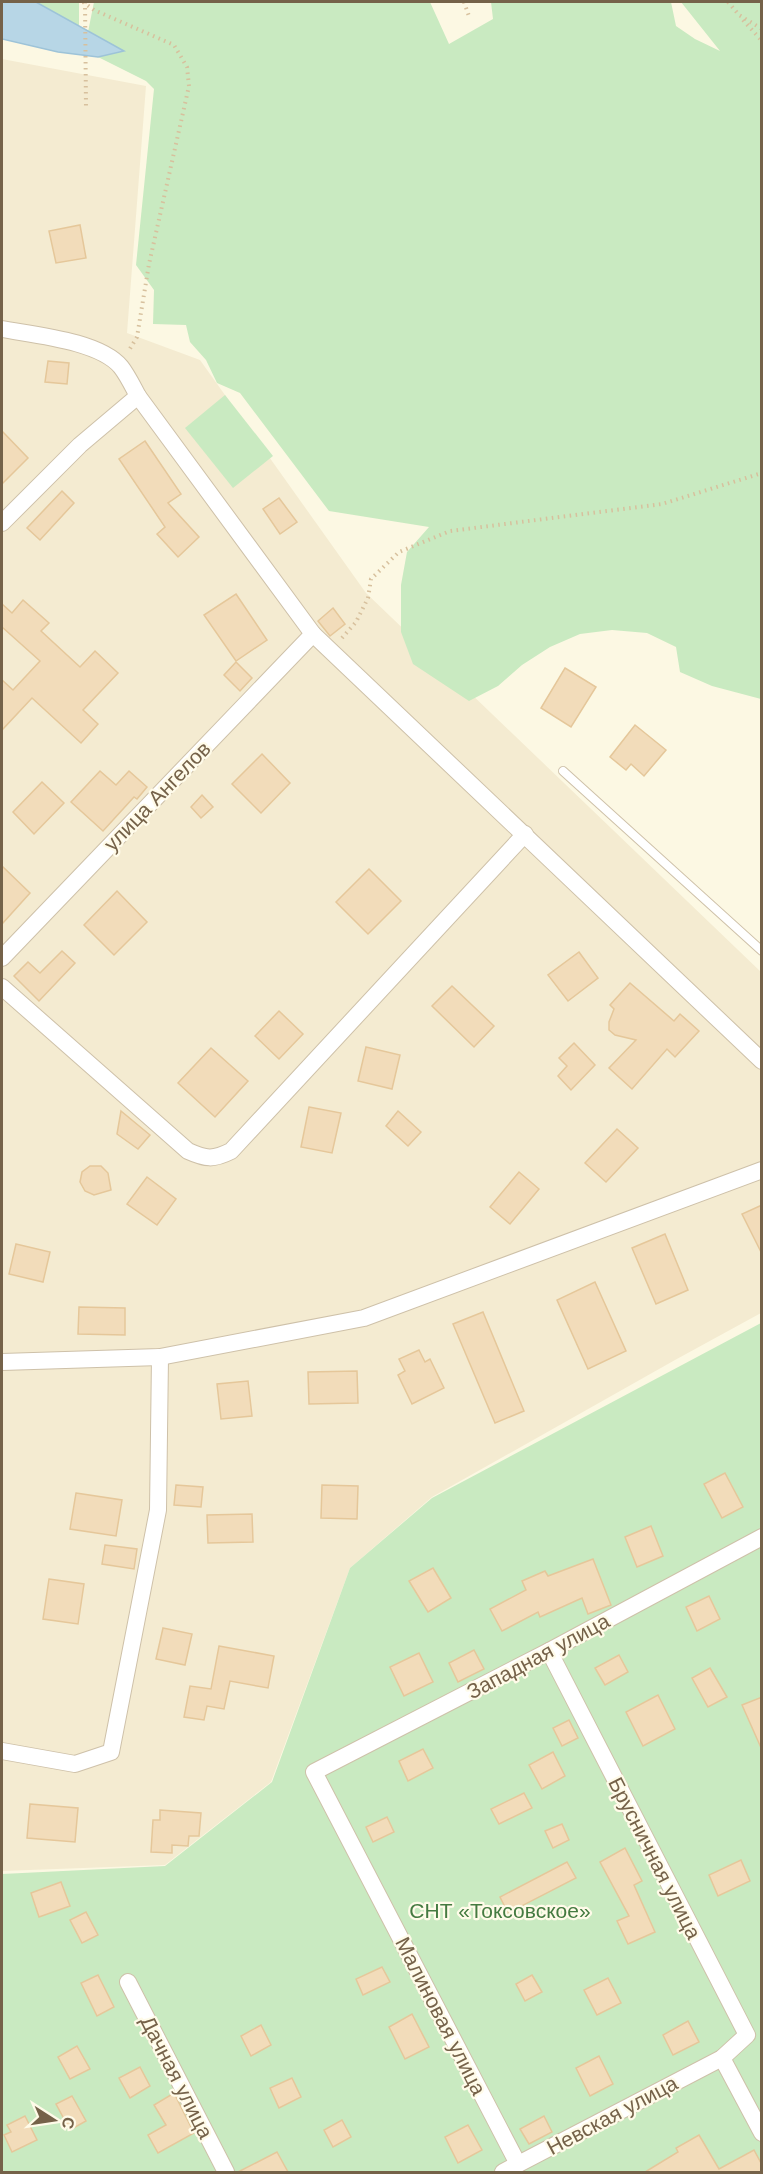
<svg xmlns="http://www.w3.org/2000/svg" width="763" height="2174" viewBox="0 0 763 2174" font-family="Helvetica,sans-serif">
<style>
.residential{fill:#f4ebd1}
.green{fill:#c9eac1}
.water{fill:#b7d6e6;stroke:#9dc3d8;stroke-width:1.5}
.building{fill:#f2dcba;stroke:#e5c79a;stroke-width:1.5}
.lines{fill:none;stroke-linecap:round;stroke-linejoin:round}
.service-casing{stroke:#cec1a9;stroke-width:10}
.minor-casing{stroke:#cec1a9;stroke-width:18}
.path{stroke:#d7c09d;stroke-width:4;stroke-dasharray:1.5 4.5;stroke-linecap:butt}
.service{stroke:#fff;stroke-width:8}
.minor{stroke:#fff;stroke-width:16}
.path-bridge{stroke:#d7c09d;stroke-width:4;stroke-dasharray:1.5 4.5;stroke-linecap:butt}
.labels{text-anchor:middle;dominant-baseline:central;stroke-width:4.5;stroke-linejoin:round;paint-order:stroke}
.street-label{font-size:21px;fill:#756249;stroke:#fffbe9}
.park-label{font-size:21px;fill:#457b41;stroke:#fffbe9}
</style>
<rect width="100%" height="100%" fill="#fcf8e3"/>
<polygon class="residential" points="2,59 146,86 127,333 200,360 366,593 761,972 761,1313 675,1360 432,1497 350,1568 271,1782 165,1865 2,1871"/>
<g class="green">
<polygon points="36,2 79,2 79,27"/>
<polygon points="94,2 430,2 449,44 493,19 491,2 671,2 676,26 695,39 720,51 681,2 761,2 761,699 712,686 680,672 676,647 647,633 612,630 580,634 550,647 522,665 498,686 469,701 413,664 401,632 401,585 407,552 429,527 329,511 240,393 217,383 206,360 190,342 186,325 153,324 154,290 136,265 154,89 146,81 98,57 123,51 88,32"/>
<polygon points="225,395 273,456 233,488 185,428"/>
<polygon points="761,1323 761,2172 2,2172 2,1874 165,1866 272,1782 350,1568 432,1498"/>
</g>
<polygon class="water" points="2,2 36,2 124,51 98,57 58,52 2,39"/>
<g class="building">
<polygon points="80,225 86,258 56,263 49,231"/>
<polygon points="48,361 69,363 67,384 45,382"/>
<polygon points="2,431 28,458 2,484"/>
<polygon points="145,441 181,494 168,503 199,537 178,557 157,534 165,527 119,459"/>
<polygon points="62,491 74,503 40,540 27,528"/>
<polygon points="279,498 297,522 280,534 263,509"/>
<polygon points="236,594 267,640 236,661 204,615"/>
<polygon points="23,600 49,623 41,631 80,667 95,651 118,673 83,710 98,724 81,743 32,698 2,730 2,680 13,690 40,661 2,627 2,604 12,613"/>
<polygon points="333,608 345,624 330,636 318,621"/>
<polygon points="236,662 252,678 240,691 224,675"/>
<polygon points="565,668 596,687 571,727 541,708"/>
<polygon points="635,725 666,750 644,776 631,764 626,770 610,757"/>
<polygon points="262,754 290,783 261,813 232,784"/>
<polygon points="100,771 116,785 129,771 147,787 137,799 134,797 103,831 71,802"/>
<polygon points="42,782 64,803 34,834 13,812"/>
<polygon points="202,795 213,807 201,818 191,807"/>
<polygon points="2,866 30,893 2,924"/>
<polygon points="369,869 401,901 368,934 336,902"/>
<polygon points="117,891 147,922 114,955 84,925"/>
<polygon points="62,951 75,963 39,1001 14,976 28,962 40,973"/>
<polygon points="579,952 598,978 568,1001 548,975"/>
<polygon points="630,983 674,1021 680,1014 699,1031 675,1057 667,1049 632,1089 609,1068 636,1040 615,1035 609,1030 609,1022 614,1009 610,1005"/>
<polygon points="452,986 494,1026 474,1047 432,1006"/>
<polygon points="279,1011 303,1034 279,1059 255,1036"/>
<polygon points="574,1043 595,1065 571,1090 558,1076 567,1066 559,1058"/>
<polygon points="366,1047 400,1055 392,1089 358,1081"/>
<polygon points="211,1048 248,1081 215,1117 178,1083"/>
<polygon points="309,1107 341,1113 332,1153 301,1147"/>
<polygon points="121,1111 150,1135 138,1149 117,1134"/>
<polygon points="398,1111 421,1132 408,1146 386,1126"/>
<polygon points="617,1129 638,1148 606,1182 585,1163"/>
<polygon points="90,1166 101,1166 108,1173 111,1190 94,1195 85,1191 80,1182 82,1172"/>
<polygon points="519,1172 539,1189 510,1224 490,1207"/>
<polygon points="147,1177 176,1199 157,1225 127,1204"/>
<polygon points="762,1205 762,1254 742,1214"/>
<polygon points="665,1234 688,1290 656,1304 632,1248"/>
<polygon points="16,1244 50,1252 43,1282 9,1274"/>
<polygon points="595,1282 626,1351 588,1369 557,1300"/>
<polygon points="79,1307 125,1308 125,1335 78,1334"/>
<polygon points="483,1312 524,1411 495,1423 453,1324"/>
<polygon points="419,1350 425,1362 430,1359 444,1388 412,1404 398,1375 405,1371 399,1359"/>
<polygon points="357,1371 358,1403 309,1404 308,1372"/>
<polygon points="248,1381 252,1416 221,1419 217,1384"/>
<polygon points="725,1473 743,1507 722,1518 704,1484"/>
<polygon points="176,1485 203,1487 201,1507 174,1505"/>
<polygon points="322,1485 358,1486 357,1519 321,1518"/>
<polygon points="76,1493 122,1500 116,1536 70,1529"/>
<polygon points="252,1514 253,1542 208,1543 207,1515"/>
<polygon points="651,1526 663,1556 637,1567 625,1537"/>
<polygon points="105,1545 137,1549 134,1569 102,1564"/>
<polygon points="593,1559 611,1605 588,1614 582,1598 540,1617 538,1612 502,1631 490,1609 526,1590 522,1581 545,1571 548,1576"/>
<polygon points="433,1568 451,1598 428,1612 409,1581"/>
<polygon points="49,1579 84,1584 78,1624 43,1619"/>
<polygon points="709,1596 720,1619 697,1631 686,1607"/>
<polygon points="163,1628 192,1634 185,1665 156,1659"/>
<polygon points="219,1646 274,1656 268,1688 230,1681 224,1709 207,1706 204,1720 184,1717 190,1686 211,1689"/>
<polygon points="474,1650 484,1669 458,1682 449,1663"/>
<polygon points="419,1653 433,1682 404,1696 390,1667"/>
<polygon points="619,1655 628,1672 605,1685 595,1668"/>
<polygon points="710,1668 727,1697 708,1707 692,1678"/>
<polygon points="658,1695 675,1729 643,1746 626,1712"/>
<polygon points="762,1697 762,1750 742,1705"/>
<polygon points="569,1720 578,1738 562,1746 553,1728"/>
<polygon points="423,1749 433,1768 408,1781 399,1761"/>
<polygon points="553,1752 565,1776 542,1789 529,1765"/>
<polygon points="524,1793 532,1808 499,1824 491,1809"/>
<polygon points="30,1804 78,1808 75,1842 27,1838"/>
<polygon points="160,1810 201,1813 199,1836 189,1836 188,1846 172,1845 172,1853 151,1852 153,1820 160,1820"/>
<polygon points="387,1817 394,1832 373,1842 366,1827"/>
<polygon points="562,1824 569,1840 553,1848 545,1831"/>
<polygon points="625,1848 642,1881 634,1885 655,1932 628,1944 617,1921 629,1916 600,1862"/>
<polygon points="741,1860 750,1881 718,1896 709,1875"/>
<polygon points="567,1862 576,1878 508,1913 500,1897"/>
<polygon points="61,1882 70,1906 39,1917 31,1893"/>
<polygon points="86,1912 98,1935 82,1943 70,1920"/>
<polygon points="382,1967 390,1982 363,1995 356,1979"/>
<polygon points="98,1975 114,2007 97,2016 81,1983"/>
<polygon points="532,1975 542,1992 525,2001 516,1984"/>
<polygon points="608,1978 621,2003 597,2015 584,1990"/>
<polygon points="412,2014 429,2047 405,2059 389,2027"/>
<polygon points="688,2021 699,2042 673,2055 663,2035"/>
<polygon points="261,2025 271,2045 251,2056 241,2036"/>
<polygon points="77,2046 90,2069 70,2079 58,2057"/>
<polygon points="599,2056 613,2084 590,2096 576,2068"/>
<polygon points="140,2067 150,2086 130,2098 119,2078"/>
<polygon points="292,2078 301,2097 279,2108 270,2088"/>
<polygon points="174,2093 194,2133 158,2153 148,2135 166,2125 154,2105"/>
<polygon points="72,2096 86,2121 70,2130 56,2104"/>
<polygon points="25,2116 37,2140 12,2152 4,2135 11,2132 7,2125"/>
<polygon points="544,2116 552,2132 529,2144 520,2129"/>
<polygon points="342,2120 351,2137 333,2147 324,2130"/>
<polygon points="468,2125 482,2150 458,2163 445,2137"/>
<polygon points="699,2135 719,2169 754,2150 762,2165 762,2172 645,2172 678,2152 676,2148"/>
<polygon points="277,2152 288,2172 238,2172"/>
</g>
<g class="lines">
<g class="service-casing">
<polyline id="service" points="563,771 762,951"/>
</g>
<g class="minor-casing">
<g id="minor">
<path d="M2,329C34,335 100,341 121,367C128,376 133,387 138,396L80,445L2,523"/>
<polyline points="138,396 313,634 762,1061"/>
<polyline points="2,958 313,634"/>
<path d="M2,987L188,1151C206,1159 213,1160 231,1151L525,834"/>
<polyline points="2,1362 160,1357 364,1318 762,1170"/>
<polyline points="2,1751 75,1764 111,1752 158,1510 160,1357"/>
<polyline points="128,1982 226,2172"/>
<polyline points="722,2058 762,2133"/>
<polyline points="518,2164 314,1772 549,1651 762,1537"/>
<polyline points="503,2172 722,2058 747,2035 549,1651"/>
</g>
</g>
<g class="path">
<polyline points="83,2 94,10 174,45 187,67 189,86 149,264 137,337 128,352"/>
<polyline points="464,2 470,19"/>
<polyline points="728,2 739,15 762,29"/>
<polyline points="743,20 762,41"/>
<polyline points="342,638 356,622 368,598 371,579 399,552 450,531 662,504 762,473"/>
</g>
<use href="#service" class="service"/>
<use href="#minor" class="minor"/>
<polyline class="path-bridge" points="85,2 86,108"/>
</g>
<g class="labels">
<g class="street-label">
<text transform="translate(157 796) rotate(-46)">улица Ангелов</text>
<text transform="translate(538 1656) rotate(-28)">Западная улица</text>
<text transform="translate(655 1858) rotate(63)">Брусничная улица</text>
<text transform="translate(441 2016) rotate(63)">Малиновая улица</text>
<text transform="translate(177 2077) rotate(63)">Дачная улица</text>
<text transform="translate(612 2115) rotate(-28)">Невская улица</text>
</g>
<g class="park-label">
<text x="500" y="1910">СНТ «Токсовское»</text>
</g>
</g>
<rect width="763" height="2174" fill="none" stroke="#756249" stroke-width="6"/>
<g transform="translate(54 2120) rotate(102)" stroke="#fffbe9" stroke-width="4.5" paint-order="stroke">
<path d="M0-4.5L10 22L0 15L-10 22Z" fill="#756249"/>
<text y="-9" font-size="16" font-weight="bold" text-anchor="middle" fill="#756249">С</text>
</g>
</svg>
